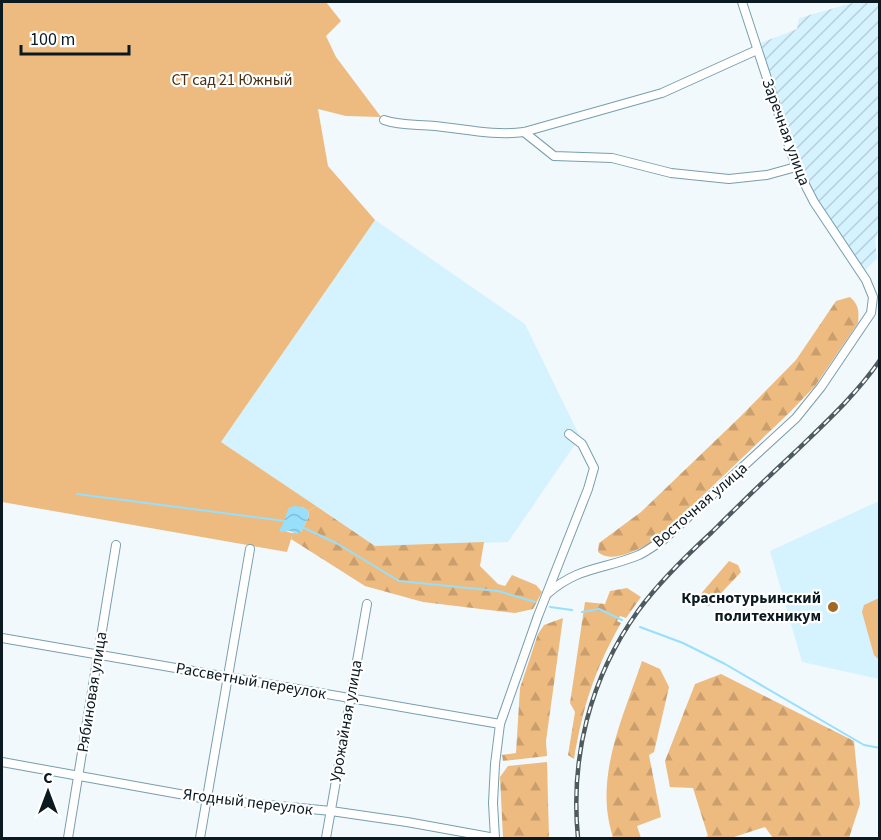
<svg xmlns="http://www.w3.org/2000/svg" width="881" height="840" viewBox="0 0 881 840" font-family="'Source Sans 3',sans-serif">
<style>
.built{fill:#d5f2ff}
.industrial{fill:url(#industrial-furrows)}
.green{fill:#edba7f}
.forest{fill:url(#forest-firs)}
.water{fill:url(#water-waves)}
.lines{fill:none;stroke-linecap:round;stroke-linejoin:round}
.stream{stroke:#98dffb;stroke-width:2}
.minor-casing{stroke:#789eae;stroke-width:10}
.minor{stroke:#fff;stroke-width:8}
.rail-casing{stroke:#4d5a5f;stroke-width:4.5}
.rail{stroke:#fff;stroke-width:2;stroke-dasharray:7;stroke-linecap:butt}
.poi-dot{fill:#9f6a23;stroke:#fff;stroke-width:2}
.labels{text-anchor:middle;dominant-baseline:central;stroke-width:4.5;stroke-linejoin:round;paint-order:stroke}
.park-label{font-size:16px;fill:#463015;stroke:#fff}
.street-label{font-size:16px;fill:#0b1a20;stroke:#fff}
.poi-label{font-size:16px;font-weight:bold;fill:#0b1a20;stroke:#fff;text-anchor:end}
</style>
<defs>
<pattern id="industrial-furrows" width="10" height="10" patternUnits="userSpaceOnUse" patternTransform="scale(1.5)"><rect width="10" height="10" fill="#d5f2ff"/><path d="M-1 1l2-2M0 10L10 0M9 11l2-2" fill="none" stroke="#b6cfda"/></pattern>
<pattern id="forest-firs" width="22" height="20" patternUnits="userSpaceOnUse" patternTransform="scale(1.5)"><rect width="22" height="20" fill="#edba7f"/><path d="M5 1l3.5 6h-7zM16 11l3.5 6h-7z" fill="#ca9f6d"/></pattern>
<pattern id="water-waves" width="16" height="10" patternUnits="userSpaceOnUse" patternTransform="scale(1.5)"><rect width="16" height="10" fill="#98dffb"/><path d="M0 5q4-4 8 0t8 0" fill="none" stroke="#82bfd7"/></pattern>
</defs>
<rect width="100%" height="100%" fill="#f1f9fd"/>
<g class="built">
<polygon points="375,220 525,324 580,437 508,542 375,546 221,442"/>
<polygon points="879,501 879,679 802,662 770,551"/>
</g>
<polygon class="industrial" points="856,2 879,2 880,5 879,229 875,240 877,258 864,272 816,201 798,166 761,43 797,29 799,18"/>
<g class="green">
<polygon points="2,2 326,2 341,21 326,36 336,57 381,117 346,116 318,109 328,166 375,220 221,442 316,506 308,511 303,507 289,508 283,526 287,532 293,533 287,552 2,502"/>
<polygon points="879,598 880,598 879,660 874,655 862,612 864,605"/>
</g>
<g class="forest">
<path d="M850,297C859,305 859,311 858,323L815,386L789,413L654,542C639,548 613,565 598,552L599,543L641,512L741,416L796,360L836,301Z"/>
<polygon points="316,506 375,546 484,542 480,566 498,584 505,586 512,575 536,585 542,592 533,609 515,613 423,602 365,586 291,539 293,533 301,532 309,516 308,511"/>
<polygon points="729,561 738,565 741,572 709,606 698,603 699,596"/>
<path d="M627,588L641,597L626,618L620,616L617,621L621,623C594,671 583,706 574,759L568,755L575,712L570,703L585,602L605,604L610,591Z"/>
<polygon points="563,618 546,741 547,756 503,761 502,755 516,753 520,688 538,634 544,625"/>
<path d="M642,661L660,669L669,687L654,752L649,755L661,817L637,826L641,838H613C611,831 609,823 608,816C600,764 626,709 642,661Z"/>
<polygon points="721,674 854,741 860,804 849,838 773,838 765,827 731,838 704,838 708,836 693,788 670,787 665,761 695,684"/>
<polygon points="547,762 549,838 503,838 500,777 508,766"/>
</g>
<path class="water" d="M294,506L303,507L308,511L309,516L301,532L297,534L290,531L281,532L279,530C285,524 285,515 289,508Z"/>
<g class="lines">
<g class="stream">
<polyline points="77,494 285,521"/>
<polyline points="302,527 338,544 399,581 498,591 535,602"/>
<polyline points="550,607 572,610"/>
<polyline points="582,612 599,609 622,620"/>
<polyline points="640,627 683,643 725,664 864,745 880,748"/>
</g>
<g class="minor-casing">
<g id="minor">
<path d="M384,120C401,126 418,124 435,126C465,129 495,136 524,132L662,93L757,50"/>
<polyline points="524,132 554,156 612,158 671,173 729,179 767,175 796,167"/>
<path d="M547,594C579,566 603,570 639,555C647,551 655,545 663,540L796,418L821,387L871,313L873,297L866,280L814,202L796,167L742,2"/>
<polyline points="2,638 500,724"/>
<polyline points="2,762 207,799 331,811 407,822 495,838"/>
<polyline points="68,838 116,545"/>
<polyline points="200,838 250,549"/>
<polyline points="326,838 367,604"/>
<polyline points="495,838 493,803 495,764 500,724 538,616 588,489 594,468 582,444 569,434"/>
</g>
</g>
<use href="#minor" class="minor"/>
<g class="rail-casing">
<path id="rail" d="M578,838C570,757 590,678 638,611C659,582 686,556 712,532C739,505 766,479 794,453C824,424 856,395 880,360"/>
</g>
<use href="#rail" class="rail"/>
</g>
<circle class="poi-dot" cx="833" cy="607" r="6"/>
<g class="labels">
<g class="park-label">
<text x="232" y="80">СТ сад 21 Южный</text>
</g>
<g class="street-label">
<text transform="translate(786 132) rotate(70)">Заречная улица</text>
<text transform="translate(700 505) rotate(-41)">Восточная улица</text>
<text transform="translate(251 681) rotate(10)">Рассветный переулок</text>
<text transform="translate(92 692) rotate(-81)">Рябиновая улица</text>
<text transform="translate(346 721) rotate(-80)">Урожайная улица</text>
<text transform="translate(248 802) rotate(7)">Ягодный переулок</text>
</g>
<g class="poi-label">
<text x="821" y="598">Краснотурьинский<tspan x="821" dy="18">политехникум</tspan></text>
</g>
</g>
<rect width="881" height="840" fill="none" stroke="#0b1a20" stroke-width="6"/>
<g transform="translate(48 792)" stroke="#ffffff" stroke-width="4.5" paint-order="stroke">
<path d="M0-4.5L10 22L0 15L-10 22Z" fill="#0b1a20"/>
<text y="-9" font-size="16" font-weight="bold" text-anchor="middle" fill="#0b1a20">С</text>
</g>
<path d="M21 45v9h108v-9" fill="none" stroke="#0b1a20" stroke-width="3"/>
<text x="30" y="45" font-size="18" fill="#0b1a20" stroke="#ffffff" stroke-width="4.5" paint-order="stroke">100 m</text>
</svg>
